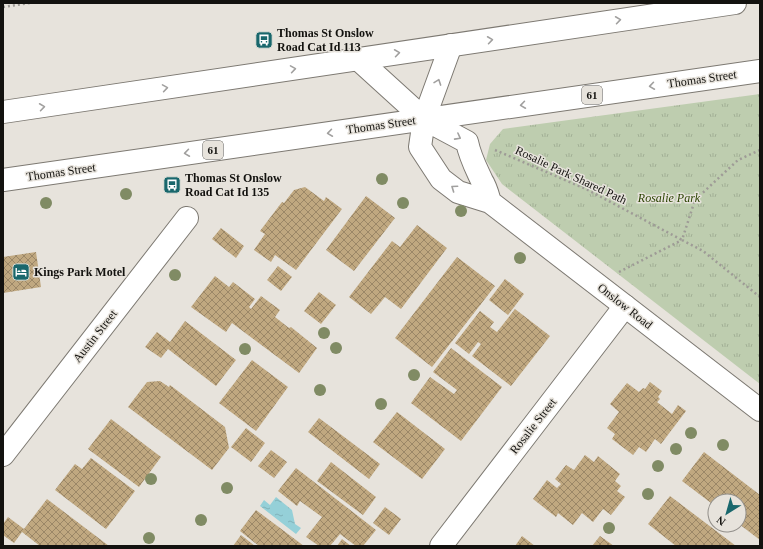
<svg xmlns="http://www.w3.org/2000/svg" width="763" height="549" font-family="'Times New Roman',serif">
<style>
.park{fill:url(#park-tufts)}
.water{fill:url(#water-ripples)}
.building{fill:url(#building-cross-hatch)}
.lines{fill:none;stroke-linecap:round;stroke-linejoin:round}
.minor-casing{stroke:#7d7972;stroke-width:24}
.tertiary-casing{stroke:#7d7972;stroke-width:24}
.primary-casing{stroke:#7d7972;stroke-width:24}
.path{stroke:#9e9b96;stroke-width:2.5;stroke-dasharray:2 3;stroke-linecap:butt}
.minor{stroke:#fff;stroke-width:22}
.tertiary{stroke:#fff;stroke-width:22}
.primary{stroke:#fff;stroke-width:22}
.tree{fill:#808b64}
.oneway{stroke:#a1a09f}
.labels{text-anchor:middle;dominant-baseline:central;stroke-width:3;stroke-linejoin:round;paint-order:stroke}
.shield{fill:#e7e3dc;stroke:#53514c;stroke-width:1}
.shield-label{font-size:11px;font-weight:bold;fill:#13120f}
.poi-label{font-size:12px;font-weight:bold;fill:#13120f;stroke:#e7e3dc;text-anchor:start}
.street-label{font-size:12px;fill:#13120f;stroke:#e7e3dc}
.park-label{font-size:12px;font-style:italic;fill:#2b4302;stroke:#e7e3dc}
</style>
<defs>
<pattern id="park-tufts" width="24" height="20" patternUnits="userSpaceOnUse"><rect width="24" height="20" fill="#becdaf"/><path d="M3 7l-1-3M5 7V3M7 7l1-3M15 17l-1-3M17 17v-4M19 17l1-3" fill="none" stroke="#a2af95"/></pattern>
<pattern id="water-ripples" width="26" height="14" patternUnits="userSpaceOnUse"><rect width="26" height="14" fill="#95d0d8"/><path d="M2 4q2-2 4 0t4 0M15 11q2-2 4 0t4 0" fill="none" stroke="#80b2b8"/></pattern>
<pattern id="building-cross-hatch" width="8" height="8" patternUnits="userSpaceOnUse"><rect width="8" height="8" fill="#c0a880"/><path d="M0 0l8 8M0 8l8-8" fill="none" stroke="#9b8767"/></pattern>
</defs>
<rect width="100%" height="100%" fill="#e7e3dc"/>
<!-- park -->
<path class="park" d="M760 94V384L502 184 486 160 490 144 503 129Z"/>
<!-- water -->
<path class="water" d="M276 497 292 510 295 524 301 528 296 534 260 506 264 500 270 505Z"/>
<!-- building -->
<path class="building" d="M305 187 324 201 326 197 342 209 296 270 275 255 271 262 254 250 265 234 260 231 282 202 284 203 294 190Z
M366 196 395 218 354 271 326 250Z
M417 225 447 248 401 309 385 297 371 314 349 297 392 241 400 247Z
M221 228 244 246 236 258 212 239Z
M36 252 41 287 3 293V257Z
M457 257 495 286 432 367 395 338Z
M278 266 292 277 281 291 267 280Z
M215 276 229 287 233 282 255 299 249 307 251 309 261 296 280 310 275 317 289 328 291 327 317 348 299 373 232 323 226 332 191 307Z
M505 279 524 294 508 315 489 300Z
M319 292 336 305 321 324 304 311Z
M515 309 550 336 511 386 472 356 481 344 478 342 469 354 455 343 480 311 494 322 490 327 497 332Z
M185 321 236 360 216 386 168 349 161 358 145 347 157 332 170 342Z
M451 348 502 387 461 441 411 403 430 377 454 394 457 390 433 372Z
M252 360 288 387 256 431 219 403Z
M160 381 169 387 170 385 225 427 229 448 212 470 128 407 147 382Z
M650 382 662 391 658 397 660 399 657 402 672 414 678 405 686 411 661 444 655 439 646 452 639 447 633 455 612 439 615 434 607 428 619 412 610 404 627 383 639 392 643 388 645 389Z
M397 412 445 449 422 479 373 442Z
M319 418 380 464 369 479 308 432Z
M111 419 161 457 139 487 88 449Z
M246 428 265 443 251 462 231 447Z
M271 450 287 462 274 478 258 466Z
M704 452 760 495V540L739 524V501H715V506L682 481Z
M585 455 594 462 598 456 620 474 615 481 621 486 617 491 625 497 611 515 603 509 593 522 582 513 573 525 558 513 556 517 533 499 547 480 557 488 561 484 555 479 566 465 574 470Z
M91 458 135 491 106 529 55 490 75 464 82 469Z
M331 462 376 497 363 515 317 481Z
M296 468 376 530 363 546H356L340 534 330 546H319L306 537 322 517 300 501 297 506 278 491Z
M670 496 736 546H676L648 524Z
M47 499 109 546H40L22 532 14 543 3 535V524L8 517 24 529Z
M385 507 401 519 389 535 373 523Z
M256 510 304 546H259L240 531Z
M241 535 255 546H233Z
M522 536 535 546H515Z
M600 536 614 546H592Z
M342 539 351 546H337Z"/>
<g class="lines">
<defs>
<path id="minor" d="M3 455 187 218
M441 546 625 306"/>
<path id="tertiary" d="M451 45 424 119 420 147 441 179 458 192 490 202 760 410
M358 59 424 119 467 142C470 157 476 168 482 181 486 187 488 195 490 202"/>
<path id="primary" d="M3 112 735 3
M3 180 760 71"/>
</defs>
<!-- minor casing -->
<use href="#minor" class="minor-casing"/>
<!-- tertiary casing -->
<use href="#tertiary" class="tertiary-casing"/>
<!-- primary casing -->
<use href="#primary" class="primary-casing"/>
<!-- path -->
<path class="path" d="M3 7 30 3
M495 150 586 189 682 240
M760 150 738 160 695 200 682 240 703 251 760 297
M619 272 682 240"/>
<!-- minor -->
<use href="#minor" class="minor"/>
<!-- tertiary -->
<use href="#tertiary" class="tertiary"/>
<!-- primary -->
<use href="#primary" class="primary"/>
</g>
<!-- trees -->
<g class="tree">
<circle cx="382" cy="179" r="6"/>
<circle cx="126" cy="194" r="6"/>
<circle cx="46" cy="203" r="6"/>
<circle cx="403" cy="203" r="6"/>
<circle cx="461" cy="211" r="6"/>
<circle cx="520" cy="258" r="6"/>
<circle cx="175" cy="275" r="6"/>
<circle cx="324" cy="333" r="6"/>
<circle cx="336" cy="348" r="6"/>
<circle cx="245" cy="349" r="6"/>
<circle cx="414" cy="375" r="6"/>
<circle cx="320" cy="390" r="6"/>
<circle cx="381" cy="404" r="6"/>
<circle cx="691" cy="433" r="6"/>
<circle cx="723" cy="445" r="6"/>
<circle cx="676" cy="449" r="6"/>
<circle cx="658" cy="466" r="6"/>
<circle cx="151" cy="479" r="6"/>
<circle cx="227" cy="488" r="6"/>
<circle cx="648" cy="494" r="6"/>
<circle cx="201" cy="520" r="6"/>
<circle cx="609" cy="528" r="6"/>
<circle cx="149" cy="538" r="6"/>
</g>
<!-- one-way arrows -->
<defs><path id="oneway-chevron" d="M-2-3.5L2.5 0L-2 3.5" fill="none" stroke-width="1.6" stroke-linecap="round" stroke-linejoin="round"/></defs>
<g class="oneway">
<use href="#oneway-chevron" transform="translate(618 20) rotate(-8)"/>
<use href="#oneway-chevron" transform="translate(490 40) rotate(-8)"/>
<use href="#oneway-chevron" transform="translate(397 53) rotate(-8)"/>
<use href="#oneway-chevron" transform="translate(293 69) rotate(-9)"/>
<use href="#oneway-chevron" transform="translate(438 82) rotate(-70)"/>
<use href="#oneway-chevron" transform="translate(652 86) rotate(172)"/>
<use href="#oneway-chevron" transform="translate(165 88) rotate(-9)"/>
<use href="#oneway-chevron" transform="translate(523 105) rotate(172)"/>
<use href="#oneway-chevron" transform="translate(42 107) rotate(-8)"/>
<use href="#oneway-chevron" transform="translate(330 133) rotate(172)"/>
<use href="#oneway-chevron" transform="translate(458 137) rotate(28)"/>
<use href="#oneway-chevron" transform="translate(187 153) rotate(172)"/>
<use href="#oneway-chevron" transform="translate(454 188) rotate(-145)"/>
</g>
<!-- icons -->
<defs>
<symbol id="bus-square" viewBox="-11 -11 22 22"><rect x="-9" y="-9" width="18" height="18" rx="4" fill="#19676c" stroke="#e7e3dc"/><path d="M-5-6H5V4H4V6H2V4H-2V6H-4V4H-5ZM-3.5-4V0h7V-4ZM-3.5 1.2v1.5H-2V1.2ZM2 1.2v1.5H3.5V1.2Z" fill="#fff"/></symbol>
<symbol id="hotel-square" viewBox="-11 -11 22 22"><rect x="-9" y="-9" width="18" height="18" rx="4" fill="#19676c" stroke="#e7e3dc"/><path d="M-6-4.5h1.5V1H6V5H4.5V3h-9V5H-6ZM-4 0a1.8 1.8 0 1 1 3.6 0ZM.5 0V-2.5h3Q6-2.5 6 0Z" fill="#fff"/></symbol>
</defs>
<g fill-rule="evenodd">
<use href="#bus-square" x="254" y="30" width="20" height="20"/>
<use href="#bus-square" x="162" y="175" width="20" height="20"/>
<use href="#hotel-square" x="11" y="262" width="20" height="20"/>
</g>
<g class="labels">
<!-- shield labels -->
<g class="shield">
<rect x="582" y="86" width="20" height="18" rx="3"/>
<rect x="203" y="141" width="20" height="18" rx="3"/>
</g>
<g class="shield-label">
<text x="592" y="95">61</text>
<text x="213" y="150">61</text>
</g>
<!-- poi labels -->
<g class="poi-label">
<text x="277" y="33">Thomas St Onslow<tspan x="277" dy="14">Road Cat Id 113</tspan></text>
<text x="185" y="178">Thomas St Onslow<tspan x="185" dy="14">Road Cat Id 135</tspan></text>
<text x="34" y="272">Kings Park Motel</text>
</g>
<!-- street labels -->
<g class="street-label">
<text transform="translate(702 79) rotate(-8)">Thomas Street</text>
<text transform="translate(381 125) rotate(-8)">Thomas Street</text>
<text transform="translate(61 172) rotate(-8)">Thomas Street</text>
<text transform="translate(571 175) rotate(25)">Rosalie Park Shared Path</text>
<text transform="translate(625 306) rotate(38)">Onslow Road</text>
<text transform="translate(95 336) rotate(-52)">Austin Street</text>
<text transform="translate(533 426) rotate(-52)">Rosalie Street</text>
</g>
<!-- park labels -->
<g class="park-label">
<text x="669" y="198">Rosalie Park</text>
</g>
</g>
<!-- border -->
<rect width="763" height="549" fill="none" stroke="#13120f" stroke-width="8"/>
<!-- north arrow -->
<g transform="translate(727 513) rotate(217)"><circle r="19" fill="#e7e3dc" stroke="#928f8a"/>
<path d="M0-3L7 15L0 10L-7 15Z" fill="#19676c"/>
<text y="-6" font-size="11" font-weight="bold" text-anchor="middle" fill="#13120f">N</text>
</g>
</svg>
